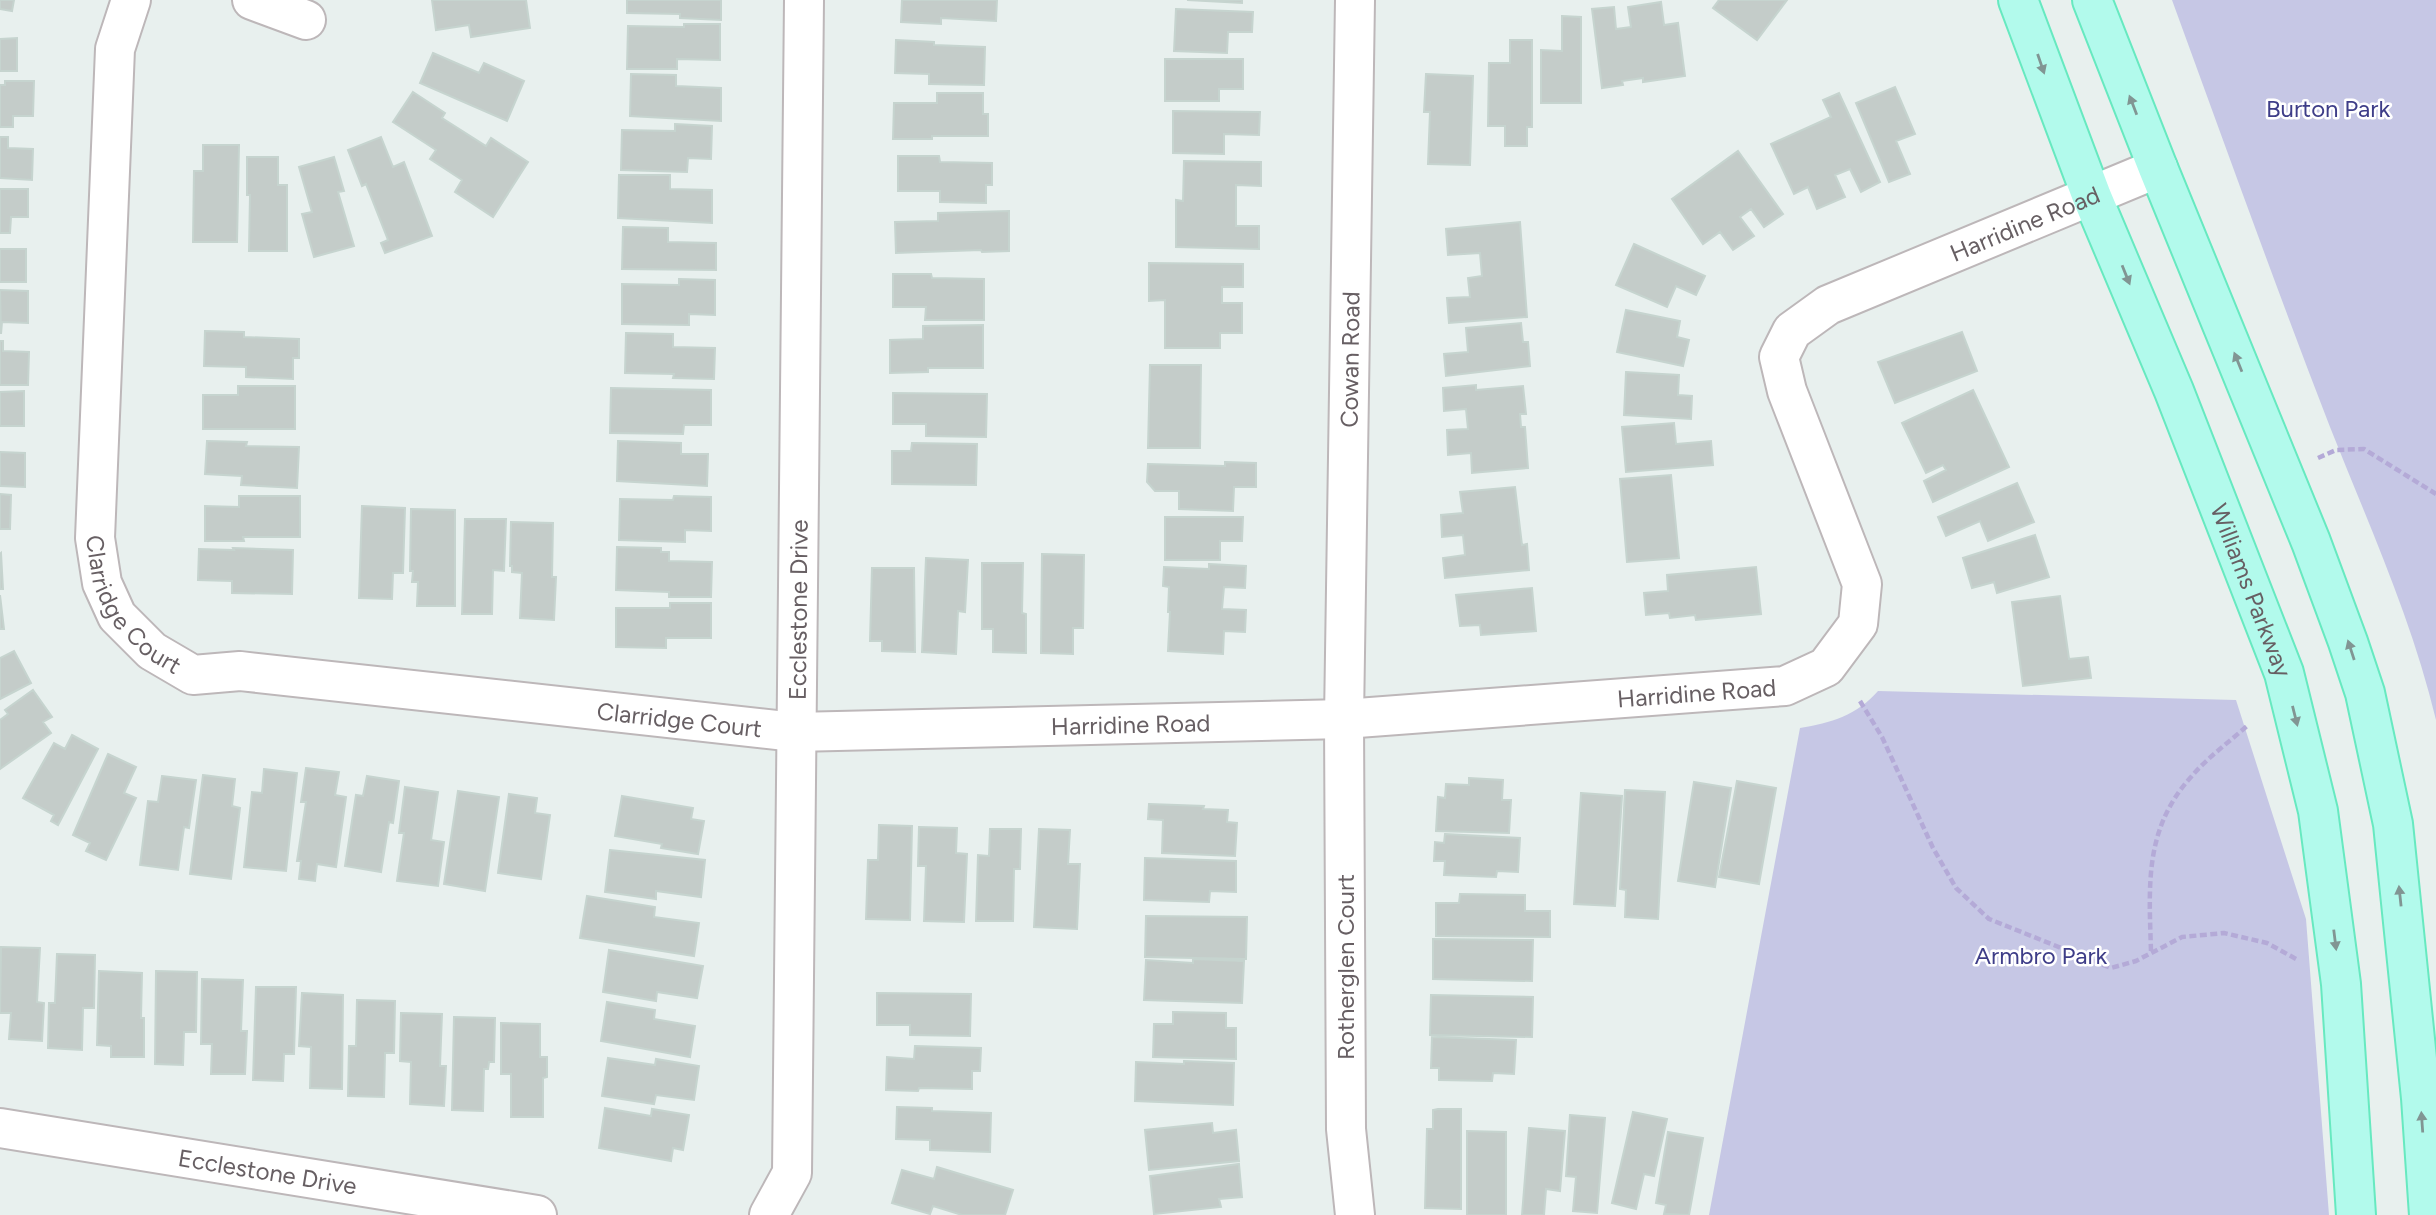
<svg xmlns="http://www.w3.org/2000/svg" width="2436" height="1215" font-family="Figtree,sans-serif">
<style>
.green{fill:#c6c7e5}
.building{fill:#c4ccc9;stroke:#c6d4cf;stroke-width:2}
.lines{fill:none;stroke-linecap:round;stroke-linejoin:round}
.minor-casing{stroke:#bdb7b9;stroke-width:42}
.major-casing{stroke:#67e9c0;stroke-width:42}
.path{stroke:#b4aad7;stroke-width:4.5;stroke-dasharray:7 3.5;stroke-linecap:butt}
.minor{stroke:#fff;stroke-width:38}
.major{stroke:#b2faec;stroke-width:38}
.oneway{fill:#819593}
.labels{text-anchor:middle;dominant-baseline:central;stroke-width:5;stroke-linejoin:round;paint-order:stroke}
.park-label{font-size:24px;fill:#3e3d88;stroke:#fff}
.street-label{font-size:24px;fill:#675f63;stroke:#fff}
</style>
<rect width="100%" height="100%" fill="#e8f0ee"/>
<!-- green -->
<path class="green" d="M2172 0H2436V720C2412 619 2368 523 2330 427 2275 285 2224 142 2172 0Z
M1878 691 2236 700 2306 919 2329 1215H1709L1800 728C1831 723 1857 715 1878 691Z"/>
<!-- building -->
<path class="building" d="M0 0H14L12 11 0 9Z
M432 0H526L530 28 471 37 469 25 436 30Z
M627 0H721V20L680 18V14L627 13Z
M902 0H997L996 21 941 18V24L901 22Z
M1187 0H1242V3Z
M1719 0H1787L1757 40 1713 8Z
M1661 2 1664 25 1678 23 1685 76 1643 82V78L1622 81 1623 85 1602 88 1592 9 1614 7 1616 29 1631 27 1628 7Z
M1176 9 1253 12 1252 32H1228L1227 53 1174 51Z
M1562 16 1581 17V103H1541V50L1562 51Z
M684 24H720V60L677 59V69H627L628 26 684 27Z
M17 38V71H0V39Z
M896 40 934 42V45L985 47 984 85 929 84V74L895 73Z
M1510 40H1532V127H1527V146H1505V126H1488L1489 63H1510Z
M433 53 479 73 484 63 524 81 507 121 420 83Z
M1165 59H1243V89H1219V101H1165Z
M631 74 676 75V86L721 88V121L630 116Z
M1426 74 1473 76 1470 165 1428 164 1430 112H1424Z
M5 81H34L33 116H13V127H0V85H5Z
M1895 87 1915 134 1896 141 1910 174 1889 182 1856 103Z
M413 92 445 113 442 118 486 146 491 138 528 162 493 217 455 192 462 180 430 159 436 150 393 122Z
M937 93H983V114H988V136H932V139H893L894 103H937Z
M1839 93 1880 182 1861 192 1850 169 1835 175 1845 197 1817 209 1808 187 1794 194 1771 144 1831 117 1823 100Z
M1173 111 1260 112 1259 135 1224 134V154L1173 153Z
M675 124 712 126 711 159 688 158 687 172 621 170 622 130 675 131Z
M0 137H8V148L33 149 32 180 0 178Z
M381 137 393 167 404 162 432 236 385 253 381 243 388 240 366 184 362 186 348 150Z
M203 145H239L237 242H193L194 171H203Z
M1738 151 1783 214 1764 227 1751 209 1740 217 1754 236 1733 250 1720 232 1703 244 1672 199Z
M898 156H939L940 162 992 163V185H986V203L940 202V191H898Z
M247 157H278V185H287V251H249L250 195H247Z
M334 157 344 191 338 192 354 246 314 257 302 214 312 212 299 167Z
M1184 161 1261 162V186L1236 185V226H1259V249L1176 247V200L1183 201Z
M619 175H670V189L712 190V223L618 218Z
M0 189H28V217H11L10 233H0Z
M1009 211V251L982 252 981 250 896 253 895 222 938 221V213Z
M1520 222 1527 317 1449 323 1447 298 1470 297 1468 278 1482 276 1480 253 1448 255 1446 229Z
M623 227 668 228V242L716 243V270L622 269Z
M1634 244 1705 276 1696 295 1676 286 1667 307 1616 285Z
M0 249H26V282H0Z
M1149 263 1243 264V287H1222V303H1242V333H1220V348H1165V300L1149 301Z
M893 274H931L932 278 984 279V320H925L926 307H893Z
M679 279 715 280V315L689 314V325L622 324V284L679 285Z
M0 290 28 291V323L2 322 1 334Z
M1626 310 1680 321 1677 337 1689 340 1683 366 1617 352Z
M1521 323 1523 342H1528L1530 366 1446 376 1444 354 1468 352 1466 328Z
M983 325V368H928V372L890 373V340L923 339V326Z
M205 331 244 332V337L299 339V358H293V379L246 377V367L204 366Z
M1962 332 1977 371 1895 403 1878 362Z
M626 333 673 334V347L715 348 714 379 673 378 674 374 625 373Z
M0 341H3V351L29 352 28 385H0Z
M1150 365H1201L1200 448H1148Z
M1626 372 1679 375 1678 395 1692 396 1691 419 1624 415Z
M1476 385V390L1523 386 1526 414H1520L1521 427H1525L1528 468 1472 473 1471 453 1448 455 1447 430 1468 429 1466 409 1444 411 1443 388Z
M238 386H295V429H203V395H238Z
M611 388 711 390V425H684L683 434 610 433Z
M1973 390 2009 467 1933 502 1924 481 1946 470 1943 465 1926 473 1902 423Z
M24 391V426H0V392Z
M893 393 987 394 986 437 926 436V424H893Z
M1674 423 1676 444 1711 441 1713 465 1626 472 1622 427Z
M207 441 247 442 246 446 299 447 297 488 241 485 242 476 205 474Z
M618 441 681 443V454H708L707 486 617 481Z
M912 443 977 444 976 485 892 484V451H911Z
M0 452 25 453V487L0 486Z
M1225 462 1256 463V487H1234L1233 511 1179 509V491H1155L1147 482 1148 464 1225 466Z
M1671 475 1679 558 1627 562 1620 479Z
M2017 483 2034 522 1988 541 1980 521 1946 536 1938 517Z
M1515 487 1522 545 1527 544 1529 570 1445 578 1443 558 1465 555 1463 535 1442 537 1441 515 1463 513 1460 492Z
M0 494 11 495 10 529H0Z
M239 496H300V537H243L244 541H205V506L239 507Z
M674 496 711 497V531L685 530V542L619 540 620 499 673 500Z
M362 506 405 508 403 573H393L392 599 359 598Z
M411 509 455 510V606H417L418 582H412L413 571H410Z
M1165 517H1243L1242 541H1220V560H1165Z
M465 519H506L504 571 493 570 492 614H462Z
M511 522 553 523 552 577H556L554 620 520 618 522 573 512 572V566H510Z
M2035 535 2049 577 1997 593 1994 582 1972 588 1963 558Z
M617 547 661 548V552H669V561L712 562 711 597H669V592L616 590Z
M233 548 293 550 292 594 232 593V581L198 580 199 549 234 550Z
M1 553 3 589H0V554Z
M1042 554 1084 555 1083 628H1073V654L1041 653Z
M926 558 968 560 965 612 958 611 956 654 922 652Z
M982 563H1023L1022 613 1026 614V653L993 652V629H982Z
M1209 564 1246 566 1245 588 1224 587 1222 609 1246 610 1245 632 1224 631 1223 654 1168 651 1170 612H1168L1169 587 1163 586 1164 567 1209 569Z
M1756 567 1761 614 1696 620 1695 615 1670 618 1669 613 1646 615 1644 593 1668 591 1667 575Z
M872 568H914L915 652 882 651V641H870Z
M1532 588 1536 631 1481 635 1480 625 1460 626 1456 595Z
M0 595 4 629H0Z
M2060 596 2069 659 2088 657 2091 678 2023 686 2012 602Z
M670 603H711V638H666V648L616 647V608H670Z
M14 651 31 683 0 699V658Z
M33 690 52 717 43 722 51 733 0 769V720L8 714 5 710Z
M72 735 98 749 58 825 51 821 54 815 23 798 54 743 65 749Z
M108 754 136 767 124 793 136 798 106 860 86 851 90 843 73 835Z
M306 768 339 772 335 795 346 797 336 867 317 864 315 881 299 879 301 861H297L306 802H301Z
M264 769 297 773 286 871 244 867 252 792 262 793Z
M203 775 235 779 232 806 240 808 231 879 190 874Z
M162 776 196 780 189 828 184 827 178 870 140 865 148 801 158 802Z
M367 776 399 781 393 823 389 822 381 872 345 866 356 795 363 796Z
M1469 778 1503 780 1502 800H1511L1509 833 1436 831 1438 797 1445 798 1446 784 1469 785Z
M1737 781 1776 788 1759 884 1719 877Z
M1694 782 1731 788 1715 887 1678 881Z
M405 787 438 792 431 840 444 842 438 886 397 881 404 833H399Z
M1625 790 1665 792 1658 919 1625 917 1626 890 1620 889Z
M458 791 499 797 485 891 444 884Z
M1581 793 1622 796 1615 906 1574 904Z
M509 794 537 798 535 813 550 815 541 879 498 873Z
M622 796 693 808 691 819 704 821 698 854 661 848 662 844 615 836Z
M1149 804 1204 806 1203 809 1228 810 1227 822 1237 823 1235 856 1162 853 1163 820 1148 819Z
M879 825 912 826 910 920 866 919 868 860H878Z
M919 827 957 828 956 853 967 854 964 922 924 921 926 866H918Z
M990 829H1021L1020 869H1014L1013 921H976L978 855 989 856Z
M1039 829 1070 830 1068 864H1080L1077 929 1034 927Z
M1445 834 1520 838 1518 872 1497 871 1496 877 1444 875 1445 861H1434L1435 842 1444 843Z
M610 850 705 860 701 897 656 891V899L605 892Z
M1145 858 1236 861V892L1210 891 1209 902 1144 900Z
M1460 894 1525 895V911H1550V937L1436 936V903H1459Z
M587 896 655 907 654 917 699 923 694 956 580 938Z
M1146 916 1247 917 1246 959 1145 957Z
M1433 939 1533 940 1532 981 1433 979Z
M1 947 40 948 37 1002 44 1003 42 1041 9 1039 11 1013H0Z
M609 950 703 966 697 998 657 992 656 1001 603 992Z
M57 954 95 955 94 1008H83L82 1050 48 1048 49 1003H55Z
M1193 959 1244 961 1242 1003 1144 1000 1146 960 1193 963Z
M99 971 142 973 141 1018H144V1057H111V1046L97 1045Z
M156 971 197 972 196 1032H184L183 1065 155 1064Z
M202 979 243 980 241 1031H247L245 1074H211L212 1044H201Z
M256 987H296L294 1054H284L283 1081 253 1080Z
M302 993 343 995 342 1089 310 1088 311 1047 299 1046Z
M877 993 971 994 970 1036 910 1035V1025H877Z
M1431 995 1533 997 1532 1037 1430 1035Z
M357 1000 395 1001 394 1053H385L384 1097 348 1096 349 1046H356Z
M607 1002 655 1010 654 1019 695 1026 690 1057 601 1041Z
M1173 1012 1226 1013V1028H1236V1059L1153 1057 1154 1024H1173Z
M401 1013 442 1014 440 1066H446L444 1106 410 1104 411 1062 400 1061Z
M454 1017 495 1018 494 1062H489L488 1069H484L483 1111 452 1110Z
M501 1023 540 1024V1057H547V1077L543 1078V1117H511V1074H501Z
M1432 1037 1516 1040 1514 1074 1493 1073 1492 1081 1439 1080V1068H1431Z
M915 1046 981 1048 980 1071H972V1089L919 1088 918 1091 886 1090 887 1057 914 1059Z
M608 1058 655 1065 656 1059 699 1066 694 1100 656 1095 654 1104 602 1096Z
M1184 1061 1234 1063 1233 1105 1135 1101 1136 1062 1184 1064Z
M897 1107 932 1108V1111L991 1113 990 1152 930 1150V1140L896 1139Z
M605 1108 651 1116 652 1109 689 1115 683 1150 673 1148 671 1161 599 1148Z
M1438 1109H1461V1209L1425 1208 1427 1129H1433V1110Z
M1633 1112 1667 1119 1654 1176 1644 1174 1636 1209 1612 1203Z
M1570 1115 1605 1118 1597 1213 1573 1211 1576 1177 1566 1176Z
M1212 1123 1213 1133 1236 1130 1239 1161 1149 1170 1145 1130Z
M1529 1128 1565 1131 1560 1191 1546 1189 1544 1215H1522Z
M1467 1131 1506 1132V1215H1467Z
M1668 1132 1703 1138 1689 1215 1664 1214 1666 1205 1656 1203Z
M1239 1164 1242 1197 1219 1199 1221 1207 1154 1214 1150 1176Z
M937 1167 1013 1190 1005 1215H962L933 1206 930 1214 892 1203 902 1170 934 1179Z"/>
<g class="lines">
<defs>
<g id="minor">
<path id="s1" d="M131 0 115 49 95 538 102 583 117 616 152 651 193 675 240 671 795 732 1344 719 1785 686 1826 667 1858 624 1862 584 1787 391 1779 357 1792 331 1828 305 2158 168"/>
<path d="M252 0 306 20"/>
<path id="s2" d="M0 1128 537 1215"/>
<path id="s3" d="M769 1215 792 1173 804 0"/>
<path id="s4" d="M1355 1215 1346 1129 1344 719 1355 0"/>
</g>
<g id="major">
<path id="s5" d="M2018 0 2092 197 2174 391 2284 673 2318 811 2341 984 2356 1215"/>
<path d="M2092 0 2158 168 2311 542 2348 642 2365 693 2393 824 2421 1098 2429 1215"/>
</g>
</defs>
<!-- minor casing -->
<use href="#minor" class="minor-casing"/>
<!-- major casing -->
<use href="#major" class="major-casing"/>
<!-- path -->
<path class="path" d="M2318 458 2336 450 2364 449 2436 494
M1860 701 1882 737 1933 848 1956 888 1989 919 2111 968 2136 961 2182 937 2224 933 2267 943 2298 960
M2151 951C2149 886 2144 829 2191 777 2207 758 2229 742 2247 726"/>
<!-- minor -->
<use href="#minor" class="minor"/>
<!-- major -->
<use href="#major" class="major"/>
</g>
<!-- one-way arrows -->
<defs><path id="oneway-solid" d="M-6-.8H1V-3.2L6.5 0L1 3.2V.8H-6Z" transform="scale(1.75)"/></defs>
<g class="oneway">
<use href="#oneway-solid" transform="translate(2041 64) rotate(71)"/>
<use href="#oneway-solid" transform="translate(2133 105) rotate(-111)"/>
<use href="#oneway-solid" transform="translate(2126 275) rotate(68)"/>
<use href="#oneway-solid" transform="translate(2238 362) rotate(-112)"/>
<use href="#oneway-solid" transform="translate(2351 650) rotate(-108)"/>
<use href="#oneway-solid" transform="translate(2295 716) rotate(76)"/>
<use href="#oneway-solid" transform="translate(2400 896) rotate(-96)"/>
<use href="#oneway-solid" transform="translate(2335 940) rotate(83)"/>
<use href="#oneway-solid" transform="translate(2422 1122) rotate(-94)"/>
</g>
<g class="labels">
<!-- park labels -->
<g class="park-label">
<text x="2328" y="108">Burton Park</text>
<text x="2041" y="955">Armbro Park</text>
</g>
<!-- street labels -->
<g class="street-label">
<text stroke="none"><textPath href="#s1" startOffset="2984">Harridine Road</textPath></text>
<text stroke="none"><textPath href="#s4" startOffset="856">Cowan Road</textPath></text>
<text stroke="none"><textPath href="#s5" startOffset="635">Williams Parkway</textPath></text>
<text stroke="none"><textPath href="#s1" startOffset="621">Clarridge Court</textPath></text>
<text stroke="none"><textPath href="#s3" startOffset="611">Ecclestone Drive</textPath></text>
<text stroke="none"><textPath href="#s1" startOffset="2228">Harridine Road</textPath></text>
<text stroke="none"><textPath href="#s1" startOffset="1209">Clarridge Court</textPath></text>
<text stroke="none"><textPath href="#s1" startOffset="1661">Harridine Road</textPath></text>
<text transform="translate(1345 967) rotate(-90)">Rotherglen Court</text>
<text stroke="none"><textPath href="#s2" startOffset="271">Ecclestone Drive</textPath></text>
</g>
</g>
</svg>
